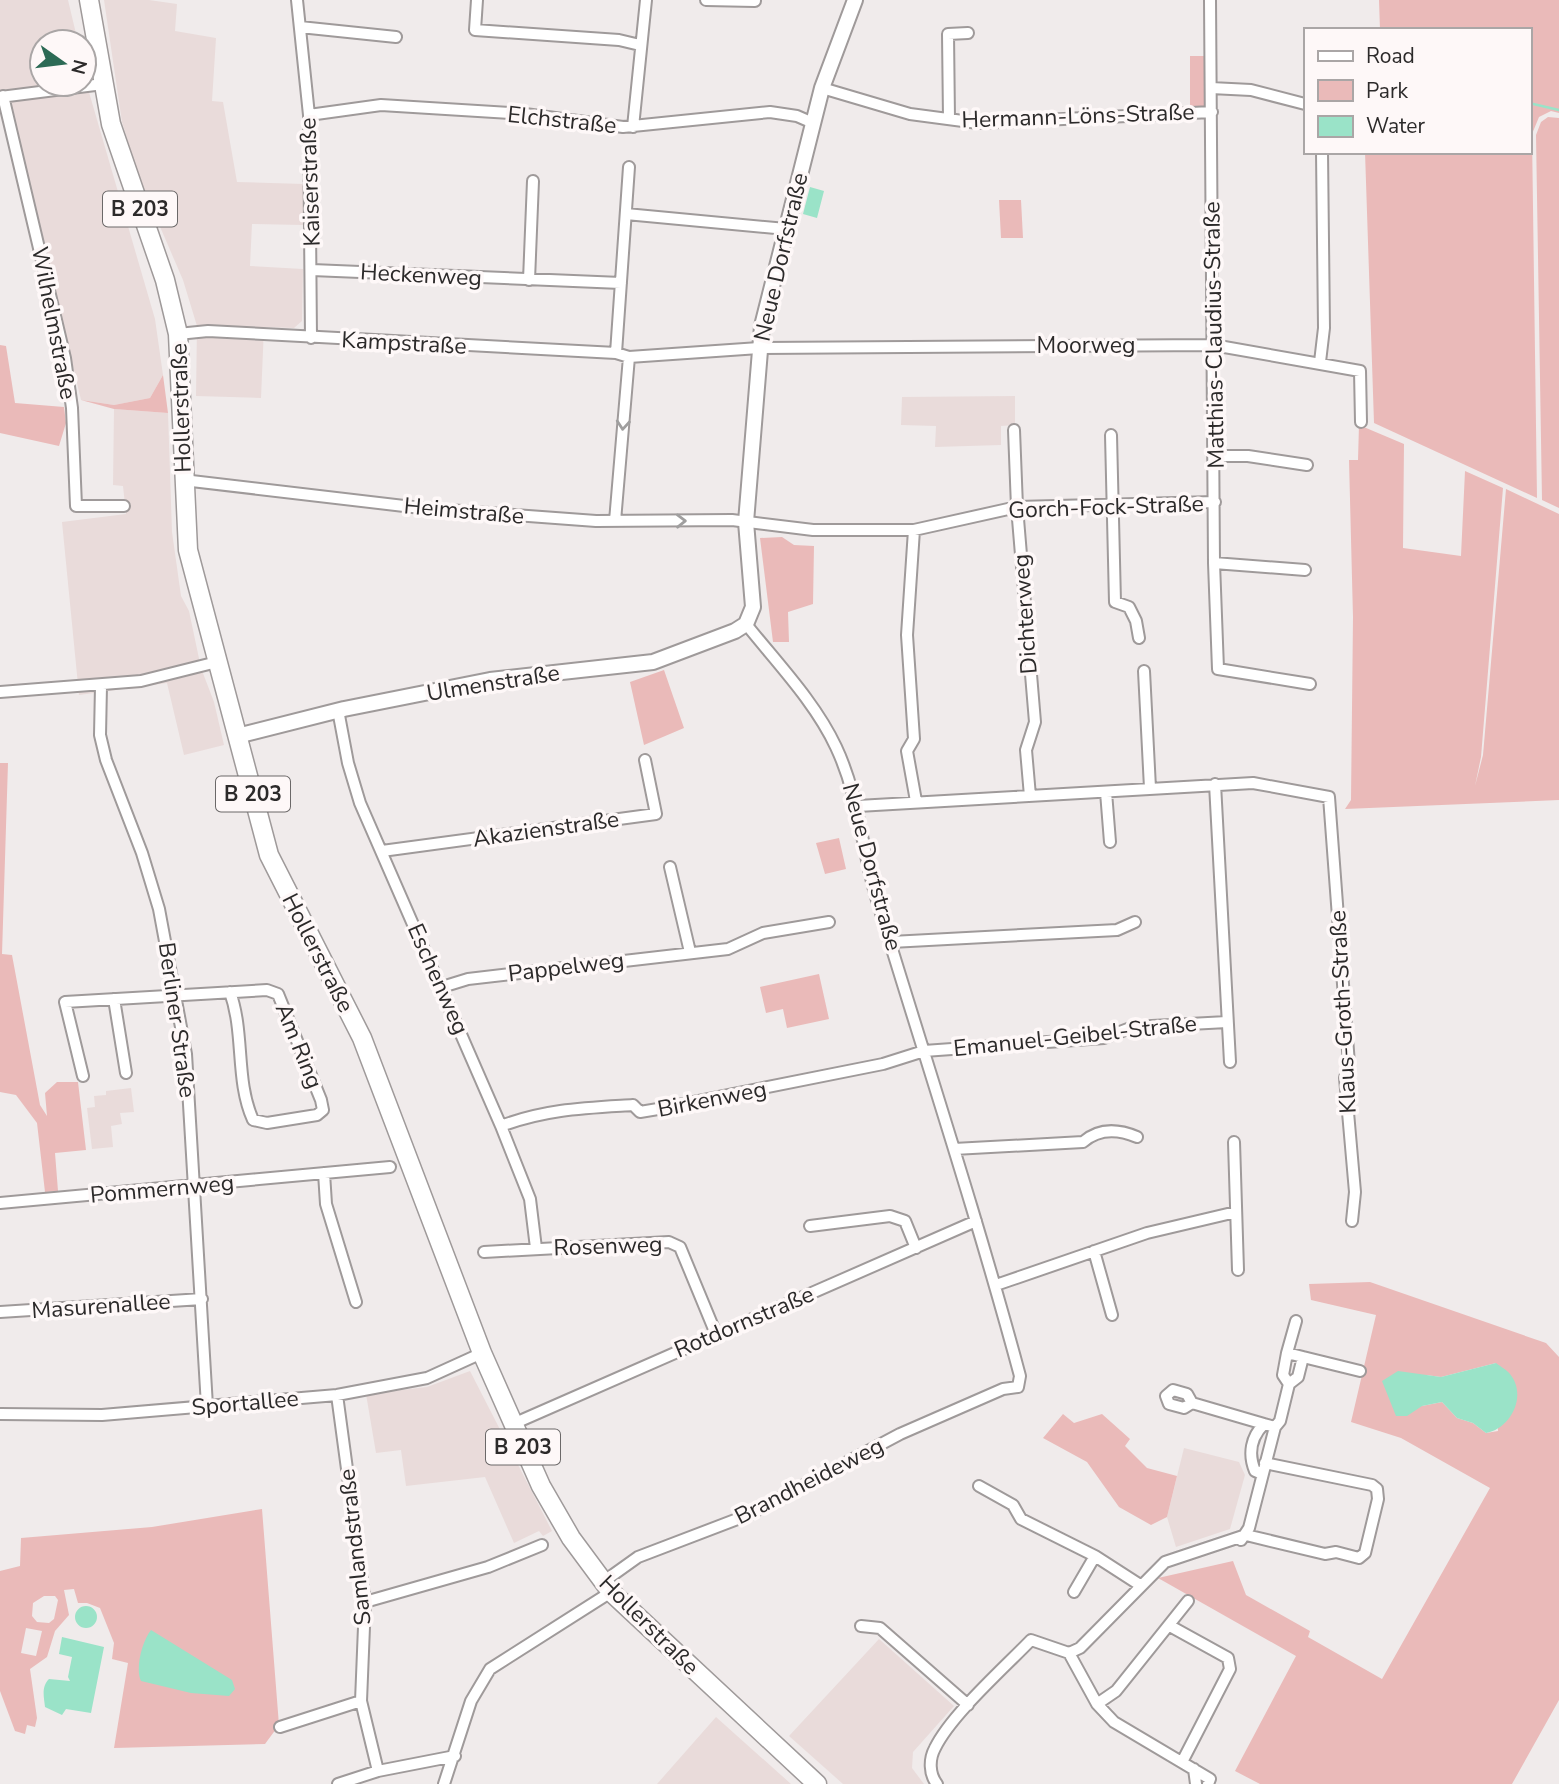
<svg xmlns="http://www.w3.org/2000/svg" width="1559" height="1784" font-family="'Nunito Sans',sans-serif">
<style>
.built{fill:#e9dbda}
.green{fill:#eabab9;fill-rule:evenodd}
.water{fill:#9ae3c8}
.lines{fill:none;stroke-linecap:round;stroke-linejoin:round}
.stream{stroke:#9ae3c8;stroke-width:2.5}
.minor-casing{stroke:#9f9a9a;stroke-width:14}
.tertiary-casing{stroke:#9f9a9a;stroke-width:18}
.primary-casing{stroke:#9f9a9a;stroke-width:21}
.minor{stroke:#fff;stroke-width:10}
.tertiary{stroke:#fff;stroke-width:14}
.primary{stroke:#fff;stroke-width:18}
.oneway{stroke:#a09f9f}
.labels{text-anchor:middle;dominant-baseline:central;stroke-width:7;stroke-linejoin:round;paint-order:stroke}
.shield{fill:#fef8f8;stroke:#6b6868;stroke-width:2}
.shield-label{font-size:21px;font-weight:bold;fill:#2c2a2a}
.street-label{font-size:23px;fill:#2c2a2a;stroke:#fef8f8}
</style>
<rect width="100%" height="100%" fill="#f0ebeb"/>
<!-- built -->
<path class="built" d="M0 0H68L78 42H42V84H84V75L155 319 163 375 150 398 114 405 81 400 11 102 0 104Z
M104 0H149L177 4 175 31 216 38 212 101 223 102 237 182 304 184 303 225 252 224 250 266 303 269 302 321 294 328 264 327 261 398 196 396 197 326 183 280 139 178 122 122Z
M1015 396V425L1001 426V445L935 447 936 426 901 425 902 397Z
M114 409 168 413 172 532 181 596 189 611 201 668 214 702 224 745 184 755 167 683 79 695 62 522 126 514 123 486 113 485Z
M131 1088 134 1112 120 1113 122 1124 111 1126 113 1147 92 1149 87 1108 95 1107 94 1096 106 1095V1091Z
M470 1371 552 1531 543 1536 539 1531 514 1543 485 1477 406 1486 401 1450 376 1453 366 1394 427 1387Z
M1184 1448 1239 1462 1245 1475 1230 1529 1176 1547 1167 1517Z
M879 1639 954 1706 913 1752 912 1768 924 1784H843L789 1736Z
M716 1717 791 1784H657Z"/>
<!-- green -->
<path class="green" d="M1379 0H1559V113L1551 111 1539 117 1532 134 1537 498 1374 423 1365 152H1529V30H1380Z
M1190 56H1206L1207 109 1190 110Z
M1548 117 1559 118V508L1542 500 1536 135 1541 122Z
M999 200H1021L1023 238H1001Z
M0 345 6 346 15 403 64 407 66 423 59 446 0 433Z
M163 375 168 413 114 409 81 400 114 405 150 398Z
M1359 425 1404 444 1403 548 1461 556 1465 471 1503 488 1481 757 1475 786 1483 755 1506 489 1559 514V800L1345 809 1351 800 1353 617 1349 460H1358Z
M782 537 794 545 814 546 813 604 788 612 789 642H773L760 538Z
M664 670 684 728 644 745 630 682Z
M0 763H8L2 954 12 955 40 1105 47 1116 45 1093 57 1082H78L86 1150 55 1153 58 1191 45 1192 37 1123 16 1095 0 1092Z
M839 838 846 869 825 874 816 843Z
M819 974 829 1019 787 1028 783 1009 766 1013 760 987Z
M1370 1282 1546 1343 1559 1357V1700L1512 1784H1260L1235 1771 1296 1656 1158 1578 1233 1561 1246 1595 1310 1631 1308 1637 1382 1679 1490 1488 1401 1438 1351 1422 1376 1315 1311 1300 1309 1284ZM1496 1363 1498 1431 1486 1433 1473 1423 1457 1418 1442 1402 1422 1406 1426 1375 1441 1377Z
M1063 1414 1074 1423 1102 1414 1130 1439 1125 1446 1147 1468 1177 1476 1167 1517 1151 1525 1119 1507 1087 1462 1043 1438Z
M262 1509 279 1725 265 1744 114 1748 128 1663 112 1659 114 1643 100 1608 87 1603H78L74 1589 64 1590 69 1615 55 1631 47 1657 30 1669 37 1718 35 1727 27 1725 25 1734 15 1731 0 1691V1571L20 1566 21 1538 152 1527ZM44 1596H55L58 1600 54 1619 49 1623 37 1622 32 1616 33 1603ZM26 1628 42 1631 36 1656 21 1653Z"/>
<!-- water -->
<path class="water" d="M810 187 824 191 817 218 803 214Z
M1496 1363C1501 1367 1507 1370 1510 1374 1528 1396 1510 1429 1486 1433L1473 1423 1457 1418 1442 1402 1422 1406 1407 1416H1396L1382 1381 1398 1371 1441 1377Z
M75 1617a11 11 0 1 1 22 0a11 11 0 1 1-22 0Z
M151 1630 232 1680 235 1689 229 1696 191 1693 141 1681C135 1669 142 1641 151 1630Z
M62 1637 104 1647 91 1713 66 1709 62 1715 45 1707C44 1697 41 1687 49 1679L70 1681 68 1677 72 1657 59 1654Z"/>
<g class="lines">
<!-- stream -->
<path class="stream" d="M1529 103 1559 110"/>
<defs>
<path id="minor" d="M297 0 309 115 311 338
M477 0 475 30 619 40 640 45
M706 0 755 1
M1210 0 1214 563 1218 669 1310 684
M300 27 396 37
M822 88 910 114 978 123 1212 112
M1211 88 1251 90 1305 104
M3 96 65 358 72 408 76 506H124
M0 97 103 84
M309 115 381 105 525 114 623 127 770 112 797 116 813 123
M949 119 948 34 968 33
M633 127 646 0
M626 214 786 229
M312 270 621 283
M529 280 533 181
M178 334 208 331 616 353 629 357 759 348 1213 345 1360 371 1361 422
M616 353 629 167
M1320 362 1324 328 1322 152
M1014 430 1017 507 1035 722 1026 750 1030 796
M1111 435 1115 602 1129 607 1136 621 1139 638
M1215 456H1248L1307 465
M183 480 421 508 596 521 732 520 813 530H914L1017 507 1215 502
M615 521 629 357
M914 530 907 635 914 739 907 751 916 801
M1214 563 1305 570
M1144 671 1150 788
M101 686 100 735 106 760 142 853 159 909 186 1054 207 1406
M0 692 141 681 217 662
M338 710 348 763 360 803 501 1126 530 1199 536 1248
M1215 784 1230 1062
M1106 792 1110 842
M858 806 1253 783 1329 797 1349 1064 1345 1078 1355 1192 1352 1221
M382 851 656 814 645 760
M670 867 690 952
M891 942 1117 930 1135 922
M442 987 468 979 728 949 763 933 829 922
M114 999 126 1073
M83 1076 65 1002 267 990 278 994 321 1100 323 1110 317 1115 267 1123 253 1120C235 1080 245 1034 230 992
M501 1126C546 1109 585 1108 633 1105L640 1112 658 1109 883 1064 924 1051 1104 1038 1133 1027 1227 1022
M1234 1142 1238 1270
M954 1149 1083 1142C1099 1128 1118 1129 1137 1137
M324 1173 326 1204 356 1302
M0 1203 390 1167
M810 1226 890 1216 905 1221 916 1248
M1094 1251 1112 1315
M484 1252 669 1242 680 1247 716 1334
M996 1285 1147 1233 1236 1212
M0 1312 202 1299
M1287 1353 1283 1375 1289 1384 1298 1377 1303 1357 1287 1353 1296 1321
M1303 1357 1360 1371
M337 1395 365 1602 361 1701 378 1771
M1192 1403 1187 1394 1173 1390 1166 1396 1169 1404 1184 1408 1192 1403 1264 1424
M0 1414 102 1415 337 1395 427 1378 482 1353
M513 1424 976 1221
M1275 1427 1280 1421 1289 1384
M979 1486 1013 1505 1021 1519 1095 1556 1140 1585
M1246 1535 1325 1554 1336 1552 1359 1558 1365 1553 1378 1499 1377 1489 1372 1485 1265 1463
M1241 1540 1249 1528 1275 1427 1264 1424C1251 1437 1248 1454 1255 1471L1262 1474
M603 1582 638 1557 748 1515 900 1434 1003 1389 1018 1387 1020 1376C977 1216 925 1058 877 900 861 848 860 798 836 747 815 702 777 663 746 624
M1074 1592 1095 1556
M365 1602 488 1567 542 1545
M861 1626 880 1628 968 1705
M1170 1626 1228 1658 1230 1669 1182 1762
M1069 1653 1097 1704 1114 1722 1210 1779 1208 1784
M1097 1704 1116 1691 1188 1601
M280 1727 361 1701
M1194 1769 1196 1784
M338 1784 378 1771 455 1756
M444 1784 471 1701 490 1669 611 1592
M937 1784C929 1774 929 1759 935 1748 951 1715 1004 1668 1031 1640L1069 1653 1080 1648 1165 1562 1246 1535"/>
<path id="tertiary" d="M237 736 344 709 490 680 653 662 735 631 746 624 753 607 746 522 762 326 822 88 855 0"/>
<path id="primary" d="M89 0 111 124 165 280 178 334 188 550 269 855 362 1038 482 1353 541 1486 571 1538 611 1592 817 1784"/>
</defs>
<!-- minor casing -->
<use href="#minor" class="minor-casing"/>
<!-- tertiary casing -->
<use href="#tertiary" class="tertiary-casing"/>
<!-- primary casing -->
<use href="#primary" class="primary-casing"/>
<!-- minor -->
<use href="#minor" class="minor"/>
<!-- tertiary -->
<use href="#tertiary" class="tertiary"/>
<!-- primary -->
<use href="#primary" class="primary"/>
</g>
<!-- one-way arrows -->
<defs><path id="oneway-chevron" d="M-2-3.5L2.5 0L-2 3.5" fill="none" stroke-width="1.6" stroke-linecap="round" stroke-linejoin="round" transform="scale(1.75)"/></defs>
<g class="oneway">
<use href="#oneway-chevron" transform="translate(623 425) rotate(95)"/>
<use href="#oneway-chevron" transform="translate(681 521) rotate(-1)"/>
</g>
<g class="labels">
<!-- shield labels -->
<g class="shield">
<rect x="103" y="191.5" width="74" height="35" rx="5"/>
<rect x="216" y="776.5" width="74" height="35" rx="5"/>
<rect x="486" y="1429.5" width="74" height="35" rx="5"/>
</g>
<g class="shield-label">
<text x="140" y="209">B 203</text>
<text x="253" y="794">B 203</text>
<text x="523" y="1447">B 203</text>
</g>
<!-- street labels -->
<g class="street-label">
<text transform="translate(1078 116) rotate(-2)">Hermann-Löns-Straße</text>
<text transform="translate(562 120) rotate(6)">Elchstraße</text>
<text transform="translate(310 182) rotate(-92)">Kaiserstraße</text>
<text transform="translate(781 257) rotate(-77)">Neue Dorfstraße</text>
<text transform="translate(421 275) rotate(3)">Heckenweg</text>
<text transform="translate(54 323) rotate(79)">Wilhelmstraße</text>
<text transform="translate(1214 335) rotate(-91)">Matthias-Claudius-Straße</text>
<text transform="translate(404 343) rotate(3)">Kampstraße</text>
<text x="1086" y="345">Moorweg</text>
<text transform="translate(181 408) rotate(-92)">Hollerstraße</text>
<text transform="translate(1106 507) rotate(-2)">Gorch-Fock-Straße</text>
<text transform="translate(464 511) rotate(5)">Heimstraße</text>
<text transform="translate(1025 614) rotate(-94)">Dichterweg</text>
<text transform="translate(493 683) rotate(-9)">Ulmenstraße</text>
<text transform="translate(546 829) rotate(-8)">Akazienstraße</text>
<text transform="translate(872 867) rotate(75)">Neue Dorfstraße</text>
<text transform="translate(318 953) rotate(63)">Hollerstraße</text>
<text transform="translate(566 967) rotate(-7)">Pappelweg</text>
<text transform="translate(438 979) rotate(66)">Eschenweg</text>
<text transform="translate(1343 1012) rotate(-93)">Klaus-Groth-Straße</text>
<text transform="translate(177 1020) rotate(82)">Berliner Straße</text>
<text transform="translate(1075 1036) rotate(-6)">Emanuel-Geibel-Straße</text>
<text transform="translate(299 1046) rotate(68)">Am Ring</text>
<text transform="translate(712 1099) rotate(-11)">Birkenweg</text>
<text transform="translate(162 1189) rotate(-5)">Pommernweg</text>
<text transform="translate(608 1246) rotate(-2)">Rosenweg</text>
<text transform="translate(101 1306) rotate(-4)">Masurenallee</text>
<text transform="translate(744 1322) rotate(-23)">Rotdornstraße</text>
<text transform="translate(245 1403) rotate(-5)">Sportallee</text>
<text transform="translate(809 1481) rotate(-27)">Brandheideweg</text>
<text transform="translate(355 1547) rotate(-96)">Samlandstraße</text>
<text transform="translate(649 1625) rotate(45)">Hollerstraße</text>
</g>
</g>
<!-- legend -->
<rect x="1304" y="28" width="228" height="126" fill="#fef8f8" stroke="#aaa6a6" stroke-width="2"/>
<rect x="1318" y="51" width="35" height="10" fill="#ffffff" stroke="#aaa6a6" stroke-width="2"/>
<text x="1366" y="63" font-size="21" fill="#2c2a2a">Road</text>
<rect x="1318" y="80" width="35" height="21" fill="#eabab9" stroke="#aaa6a6" stroke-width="2"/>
<text x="1366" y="98" font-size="21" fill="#2c2a2a">Park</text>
<rect x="1318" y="116" width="35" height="21" fill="#9ae3c8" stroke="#aaa6a6" stroke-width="2"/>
<text x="1366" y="133" font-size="21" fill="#2c2a2a">Water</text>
<!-- north arrow -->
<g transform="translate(63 63) rotate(104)"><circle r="33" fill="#fef8f8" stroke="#aaa6a6" stroke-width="2"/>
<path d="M0-5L12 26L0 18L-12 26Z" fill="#2c6a55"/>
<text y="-10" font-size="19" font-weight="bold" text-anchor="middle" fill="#2c2a2a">N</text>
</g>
</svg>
